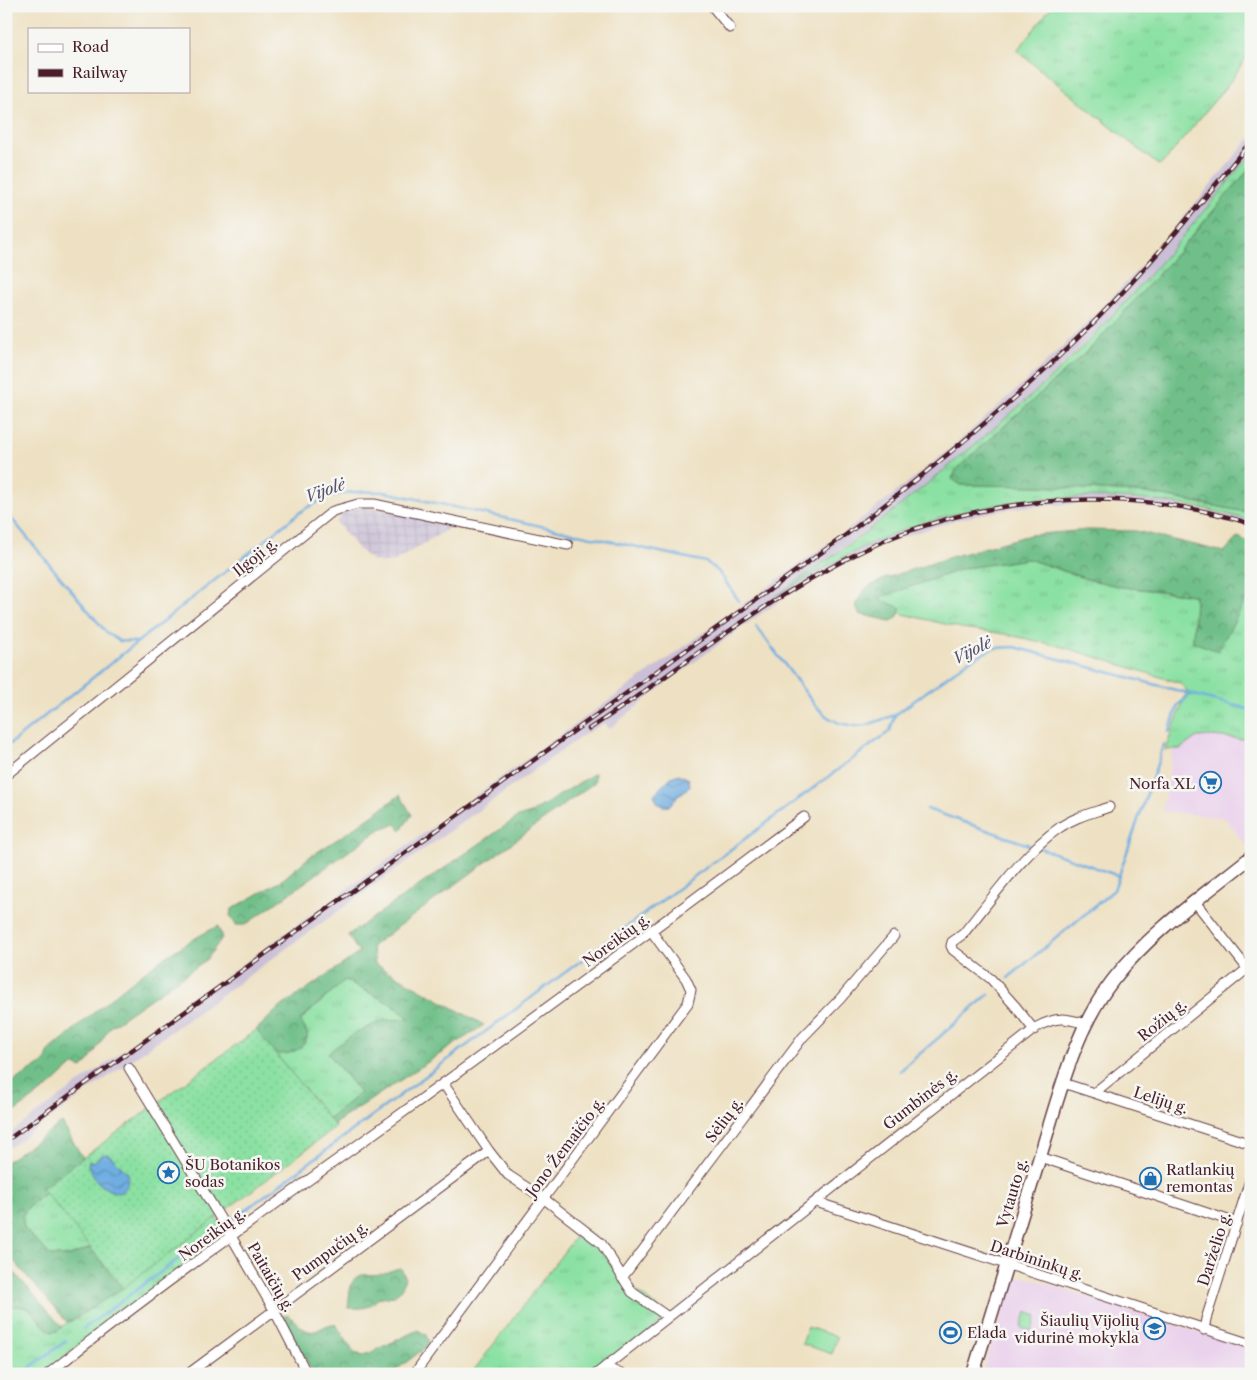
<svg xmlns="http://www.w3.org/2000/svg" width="1257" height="1380" font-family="'Libre Caslon Text',serif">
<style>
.built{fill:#ead1ec}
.industrial{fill:url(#industrial-grid)}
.railway{fill:#cabfd6}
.grass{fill:url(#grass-tufts);stroke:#6a8067}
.forest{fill:url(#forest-crowns);stroke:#5d6f5a}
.garden{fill:url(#garden-dots);stroke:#6a8067}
.pitch{fill:#8be1a3;stroke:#6a8067}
.water{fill:url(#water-waves);stroke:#5c6686}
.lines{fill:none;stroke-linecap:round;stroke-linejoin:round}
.stream{stroke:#6fade1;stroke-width:2.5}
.minor-casing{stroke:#633c42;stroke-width:11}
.secondary-casing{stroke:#633c42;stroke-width:15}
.minor{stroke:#fff;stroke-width:9}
.secondary{stroke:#fff;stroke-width:12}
.rail-casing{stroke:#4a1f2b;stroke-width:4.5}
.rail{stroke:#f6f6f2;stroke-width:2.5;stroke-dasharray:8;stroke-linecap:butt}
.labels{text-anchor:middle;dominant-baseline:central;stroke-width:5;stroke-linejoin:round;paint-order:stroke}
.street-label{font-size:15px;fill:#4a1f2b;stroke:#f6f6f2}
.poi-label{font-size:15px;fill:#4a1f2b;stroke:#f6f6f2;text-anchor:start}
.water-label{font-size:16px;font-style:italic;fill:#57516b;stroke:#f6f6f2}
</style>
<defs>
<pattern id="industrial-grid" width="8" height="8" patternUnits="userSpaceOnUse" patternTransform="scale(1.25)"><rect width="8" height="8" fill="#cabfd6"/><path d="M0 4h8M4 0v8" fill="none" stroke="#afa4b8"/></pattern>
<pattern id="grass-tufts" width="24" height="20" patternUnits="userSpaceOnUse" patternTransform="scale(1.25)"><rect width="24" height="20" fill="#8be1a3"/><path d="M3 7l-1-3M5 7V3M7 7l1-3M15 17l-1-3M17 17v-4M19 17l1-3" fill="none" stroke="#79c18c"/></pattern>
<pattern id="forest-crowns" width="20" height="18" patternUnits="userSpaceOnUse" patternTransform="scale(1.25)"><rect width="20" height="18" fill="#70bf89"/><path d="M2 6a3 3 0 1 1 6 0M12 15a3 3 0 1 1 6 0" fill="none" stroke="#5e9b70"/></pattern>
<pattern id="garden-dots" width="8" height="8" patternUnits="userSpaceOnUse" patternTransform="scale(1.25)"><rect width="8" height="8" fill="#8be1a3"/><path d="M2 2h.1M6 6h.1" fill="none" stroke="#79c18c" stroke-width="1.8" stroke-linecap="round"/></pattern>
<pattern id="water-waves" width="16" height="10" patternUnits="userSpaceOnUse" patternTransform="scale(1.25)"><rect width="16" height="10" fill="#6fade1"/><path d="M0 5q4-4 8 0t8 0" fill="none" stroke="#5d8cb7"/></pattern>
</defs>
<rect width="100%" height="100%" fill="#f6f6f2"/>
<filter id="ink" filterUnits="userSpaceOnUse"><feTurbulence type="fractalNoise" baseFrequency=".02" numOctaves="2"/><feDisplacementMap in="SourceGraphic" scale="10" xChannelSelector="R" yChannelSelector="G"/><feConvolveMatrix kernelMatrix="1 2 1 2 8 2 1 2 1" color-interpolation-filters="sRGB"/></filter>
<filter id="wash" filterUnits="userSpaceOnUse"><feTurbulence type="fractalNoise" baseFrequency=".0096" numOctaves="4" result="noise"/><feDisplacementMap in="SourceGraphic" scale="20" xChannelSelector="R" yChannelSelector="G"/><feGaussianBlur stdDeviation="1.12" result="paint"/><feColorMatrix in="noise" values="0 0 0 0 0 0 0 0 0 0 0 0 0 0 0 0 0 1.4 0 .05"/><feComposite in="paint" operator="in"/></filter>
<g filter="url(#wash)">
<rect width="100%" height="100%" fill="#eee1c3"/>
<!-- built -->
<path class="built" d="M1212 736 1251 740V844L1247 847 1225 818 1162 811 1173 750 1180 749 1197 737Z
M1019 1277H1026L1251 1349V1374H982L1012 1280Z"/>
<!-- industrial -->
<path class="industrial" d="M364 506 456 524 395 561 386 563 373 561 358 549 336 522 341 517 338 512Z"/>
<!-- railway -->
<path class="railway" d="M1251 137V154L1161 262 1103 325 1033 394 958 459 906 501 783 591 863 547 887 537 949 516 984 508 1019 502 1086 497 1156 501 1244 519 1251 521V526L1202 514 1125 504 1087 503 1022 507 986 513 952 521 890 541 867 551 794 591 739 629 665 684 609 729 604 723 582 736 6 1150V1136L474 797 845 532 949 450 1023 384 1093 317 1152 255Z"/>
<!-- grass -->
<path class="grass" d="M1052 6H1246L1251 9V50L1233 78 1164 162 1158 165 1017 51Z
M1251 154V167L1166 266 1092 347 957 469 952 478 961 485 1040 486 1147 493 1251 513V521C1136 485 997 490 886 537 848 553 812 575 776 596 820 565 865 534 907 500 950 466 991 431 1032 395 1113 322 1182 238 1251 154Z
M1028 559 1087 579 1122 587 1195 595 1193 642 1249 596 1251 597V740L1212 736 1197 737 1180 749 1165 750 1187 691 1180 683 1063 647 1005 634 961 628 899 613 900 608 877 598 965 568Z
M345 980 391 1004 411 1019 385 1020 328 1053 360 1093 329 1119 274 1052C277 1052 282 1054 285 1053 294 1052 309 1045 307 1034 306 1028 301 1025 301 1020Z
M46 1192 91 1248 70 1256H51L24 1228 22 1216 28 1207Z
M216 1217 227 1235 77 1346 43 1374H6V1306C41 1305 30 1318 52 1332 59 1330 62 1326 68 1322 120 1291 168 1254 216 1217Z
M582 1228 601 1243 622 1278 668 1317 596 1374H471Z"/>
<!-- forest -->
<path class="forest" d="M1251 167V513L1147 493 1040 486 961 485 952 479 957 469 1092 347 1166 266Z
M1087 530 1136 531 1224 552 1238 537 1251 543V597L1248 596 1218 651 1193 642 1195 595 1122 587 1087 579 1028 559 965 568 878 598 901 608 897 618 891 621 859 614 856 606 865 589 886 578 954 556 1030 535Z
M595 773V782L372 946 375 964 484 1025 334 1124 329 1119 360 1093 328 1053 356 1032 385 1020 410 1019 391 1004 345 980 301 1019C301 1026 309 1031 307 1038 303 1050 285 1058 274 1052 269 1049 260 1035 256 1030L279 1008 359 953 348 935 518 817 531 813Z
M400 795 412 815 401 830 396 824 380 829 245 925H236L230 915 232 909 281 881 308 858 350 831Z
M218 926 222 938 206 960 110 1027 89 1061 82 1068 73 1065 51 1085 6 1118V1086L45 1062 49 1051C103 1005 155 957 218 926Z
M62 1123 83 1158 43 1187 46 1192 28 1207 22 1216 24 1228 51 1256H70L91 1248 123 1288 68 1323 6 1252V1162Z
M6 1263 62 1327 58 1331 52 1332C30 1317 41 1305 6 1306Z
M401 1268 405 1277 402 1289 393 1296 377 1299C368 1310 362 1308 348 1308 350 1297 348 1277 362 1275 369 1274 376 1275 382 1274 388 1272 394 1269 401 1268Z
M286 1315C295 1317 299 1329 309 1331 318 1334 325 1322 336 1325L354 1352 363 1356 418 1330 426 1335 429 1342 426 1347 391 1374H314L283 1319V1316Z"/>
<!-- garden -->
<path class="garden" d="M256 1030 336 1127 123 1288 42 1188Z"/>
<!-- pitch -->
<path class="pitch" d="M1026 1312 1037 1316 1032 1331 1021 1328Z
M808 1327 837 1337 832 1354 802 1344Z"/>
<!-- water -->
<path class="water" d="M679 774 689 779 690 786 676 798 669 806C660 808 656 802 654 794L671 777Z
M107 1154C114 1157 121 1168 128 1173 129 1182 127 1189 119 1193 102 1190 94 1180 88 1165L89 1161 93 1162 102 1155Z"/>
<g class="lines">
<!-- stream -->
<path class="stream" d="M6 512 106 632 119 641 135 642
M756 626 814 704 826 716 839 723 855 726 867 725 895 715 968 661 994 648 1014 647 1251 710
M1169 732 1178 705 1191 694
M6 747 299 513C327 493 352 490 385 492L706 562 718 571 739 601
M927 809 1029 845
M1040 848 1119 876
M1008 978 1114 890 1164 744
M900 1071 989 994
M228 1223 890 731 895 715
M83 1329 218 1230
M21 1374 66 1341"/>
</g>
</g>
<g filter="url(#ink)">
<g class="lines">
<defs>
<path id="minor" d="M712 6 730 28
M6 775 333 511 358 504H374L568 545
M1195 902 1251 973
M1034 1030 1016 1007 991 979 953 950 951 946 952 942 963 934C991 900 1024 852 1059 828 1074 817 1092 813 1109 807
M129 1068 231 1236 274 1310 307 1374
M443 1083 489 1151 508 1175 543 1198 601 1243 632 1292 668 1317
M1063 1083 1251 1144
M1094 1093 1247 969
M1040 1157 1237 1223
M816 1202 1251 1344
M622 1278 803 1037 840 999 894 936
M1204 1330 1206 1319 1251 1177
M606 1366 614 1371 621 1374
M48 1374C161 1284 280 1201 398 1116 534 1018 669 918 804 817
M188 1374 489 1151
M414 1374 688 1003 691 990 686 979 652 932
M596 1374 1037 1027C1057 1016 1065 1018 1086 1024"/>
<path id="secondary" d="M973 1374C996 1299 1019 1224 1042 1150 1060 1092 1075 1029 1113 980 1150 932 1204 895 1251 857"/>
</defs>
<!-- minor casing -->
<use href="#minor" class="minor-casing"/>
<!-- secondary casing -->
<use href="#secondary" class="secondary-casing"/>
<!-- minor -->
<use href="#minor" class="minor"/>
<!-- secondary -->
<use href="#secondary" class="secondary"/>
<defs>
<path id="rail" d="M589 729C659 684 723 631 795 588 825 570 856 553 888 539 1002 493 1134 486 1251 524
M6 1141 847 534C935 467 1020 397 1097 319 1152 263 1202 202 1251 141"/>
</defs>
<!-- rail casing -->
<use href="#rail" class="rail-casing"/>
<!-- rail -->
<use href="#rail" class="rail"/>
</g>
</g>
<!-- icons -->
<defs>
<symbol id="supermarket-ring" viewBox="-11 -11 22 22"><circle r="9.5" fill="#f6f6f2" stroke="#1f6fb2" stroke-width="1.5"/><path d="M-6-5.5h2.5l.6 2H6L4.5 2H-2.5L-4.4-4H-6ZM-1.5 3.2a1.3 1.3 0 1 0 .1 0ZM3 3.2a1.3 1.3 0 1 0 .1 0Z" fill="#1f6fb2"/></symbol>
<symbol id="sight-ring" viewBox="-11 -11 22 22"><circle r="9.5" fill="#f6f6f2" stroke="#1f6fb2" stroke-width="1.5"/><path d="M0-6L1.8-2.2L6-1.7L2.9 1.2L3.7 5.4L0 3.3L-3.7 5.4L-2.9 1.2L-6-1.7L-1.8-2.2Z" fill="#1f6fb2"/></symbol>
<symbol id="shop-ring" viewBox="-11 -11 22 22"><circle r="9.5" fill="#f6f6f2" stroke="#1f6fb2" stroke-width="1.5"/><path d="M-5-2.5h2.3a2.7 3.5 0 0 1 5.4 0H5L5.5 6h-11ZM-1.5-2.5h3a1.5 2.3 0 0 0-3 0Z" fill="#1f6fb2"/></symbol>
<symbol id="school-ring" viewBox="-11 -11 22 22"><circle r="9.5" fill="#f6f6f2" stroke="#1f6fb2" stroke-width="1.5"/><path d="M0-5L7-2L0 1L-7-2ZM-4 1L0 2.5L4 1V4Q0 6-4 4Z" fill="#1f6fb2"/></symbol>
<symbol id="stadium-ring" viewBox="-11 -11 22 22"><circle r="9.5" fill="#f6f6f2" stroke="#1f6fb2" stroke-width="1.5"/><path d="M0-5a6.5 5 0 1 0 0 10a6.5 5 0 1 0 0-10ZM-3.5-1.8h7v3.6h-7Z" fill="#1f6fb2"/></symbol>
</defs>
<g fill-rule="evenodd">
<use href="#supermarket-ring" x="1198" y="770" width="25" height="25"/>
<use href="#sight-ring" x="156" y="1160" width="25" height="25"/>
<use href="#shop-ring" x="1138" y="1166" width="25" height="25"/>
<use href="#school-ring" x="1142" y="1316" width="25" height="25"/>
<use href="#stadium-ring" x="938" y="1320" width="25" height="25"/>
</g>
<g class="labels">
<!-- street labels -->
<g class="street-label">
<text transform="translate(255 557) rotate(-39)">Ilgoji g.</text>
<text transform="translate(616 940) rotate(-36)">Noreikių g.</text>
<text transform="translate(1162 1020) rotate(-39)">Rožių g.</text>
<text transform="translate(920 1099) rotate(-38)">Gumbinės g.</text>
<text transform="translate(1161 1100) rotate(18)">Lelijų g.</text>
<text transform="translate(724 1120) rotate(-53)">Sėlių g.</text>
<text transform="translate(565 1147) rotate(-53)">Jono Žemaičio g.</text>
<text transform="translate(1012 1193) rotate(-73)">Vytauto g.</text>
<text transform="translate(212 1234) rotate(-36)">Noreikių g.</text>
<text transform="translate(1214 1249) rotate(-72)">Darželio g.</text>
<text transform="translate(330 1251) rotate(-36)">Pumpučių g.</text>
<text transform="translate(1037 1260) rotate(18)">Darbininkų g.</text>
<text transform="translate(271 1277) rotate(60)">Paitaičių g.</text>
</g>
<!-- poi labels -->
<g class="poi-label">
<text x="1195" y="783" text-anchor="end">Norfa XL</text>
<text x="185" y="1164">ŠU Botanikos<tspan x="185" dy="17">sodas</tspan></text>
<text x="1166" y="1169">Ratlankių<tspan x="1166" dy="17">remontas</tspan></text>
<text x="1139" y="1320" text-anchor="end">Šiaulių Vijolių<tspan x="1139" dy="17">vidurinė mokykla</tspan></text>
<text x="967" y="1332">Elada</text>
</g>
<!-- water labels -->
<g class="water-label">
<text transform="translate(325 490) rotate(-20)">Vijolė</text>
<text transform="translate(972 650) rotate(-27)">Vijolė</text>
</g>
</g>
<!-- margin -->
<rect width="1257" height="1380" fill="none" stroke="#f6f6f2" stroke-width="25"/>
<!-- legend -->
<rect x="28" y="28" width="162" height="65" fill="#f6f6f2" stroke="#b1a0a2"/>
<rect x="38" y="44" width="25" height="8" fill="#ffffff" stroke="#b1a0a2"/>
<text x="72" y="52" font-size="15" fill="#4a1f2b">Road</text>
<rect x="38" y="69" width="25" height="8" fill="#4a1f2b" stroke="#b1a0a2"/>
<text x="72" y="78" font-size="15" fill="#4a1f2b">Railway</text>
</svg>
